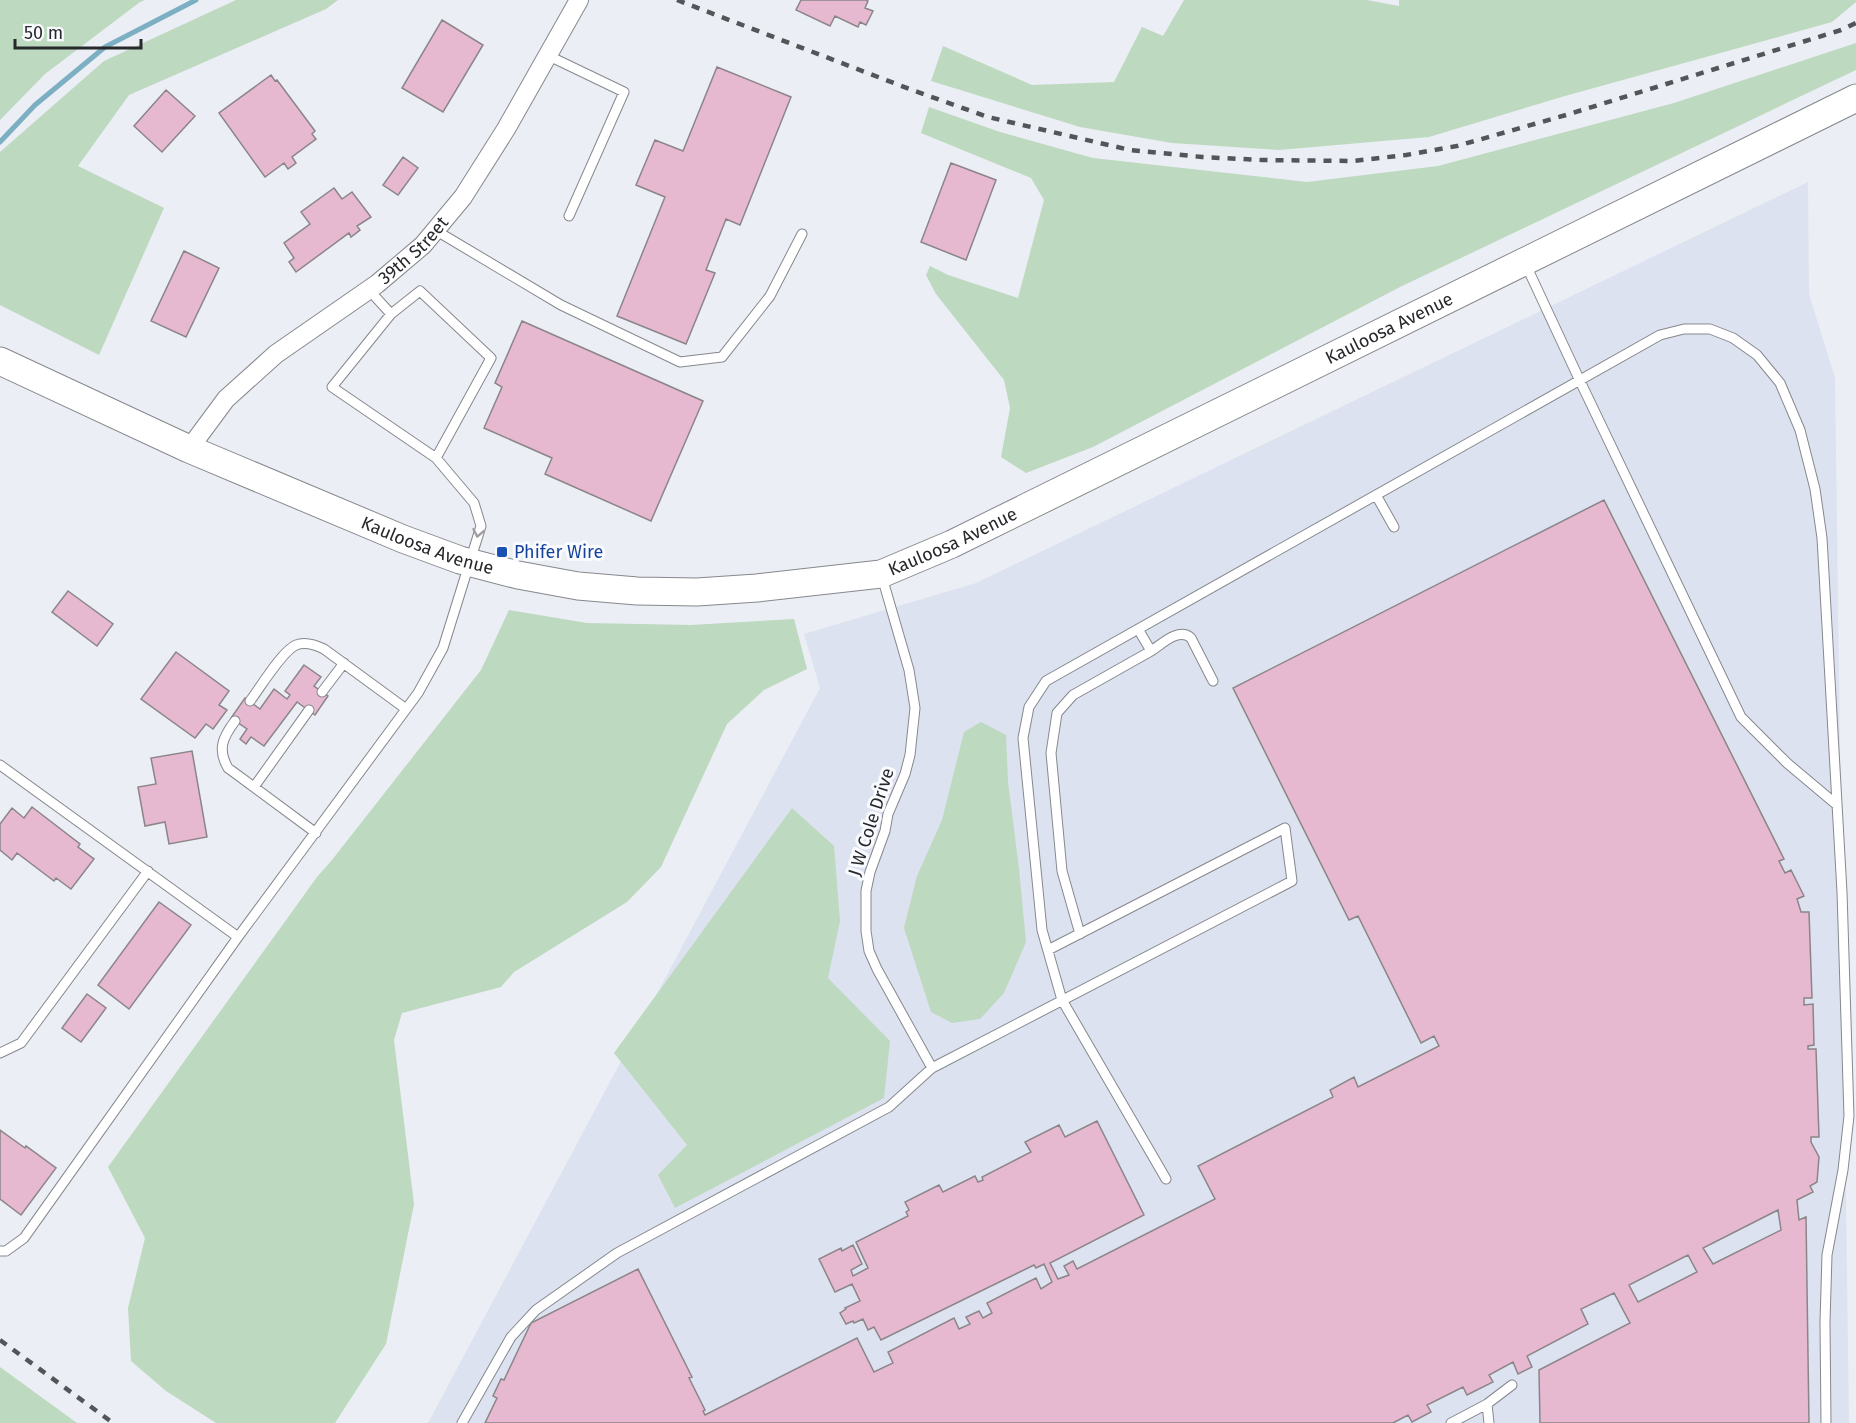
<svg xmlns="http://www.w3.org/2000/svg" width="1856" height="1423" font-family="'Fira Sans',sans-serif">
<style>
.built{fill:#dce2ef}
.green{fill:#bdd9bf}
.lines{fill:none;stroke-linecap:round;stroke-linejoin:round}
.stream{stroke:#7cafc2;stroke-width:5}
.building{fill:#e6b9d1;stroke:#8b8588;stroke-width:1.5;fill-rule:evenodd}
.lane-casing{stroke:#86888d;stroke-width:11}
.street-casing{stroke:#86888d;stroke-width:20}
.secondary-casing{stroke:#86888d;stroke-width:29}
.lane{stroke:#fff;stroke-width:9}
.street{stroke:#fff;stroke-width:18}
.secondary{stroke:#fff;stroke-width:27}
.rail{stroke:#545559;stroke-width:4.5;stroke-dasharray:8 8;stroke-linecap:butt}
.oneway{stroke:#9e9ea0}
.transit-dot{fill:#1a4fb4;stroke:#f9fbff;stroke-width:2}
.labels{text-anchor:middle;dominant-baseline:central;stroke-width:6;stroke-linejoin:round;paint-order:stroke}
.street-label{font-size:18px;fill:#27282b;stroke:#f9fbff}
.transit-label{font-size:18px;fill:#164399;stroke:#f9fbff;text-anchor:start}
</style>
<rect width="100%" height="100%" fill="#ebeef4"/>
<!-- built -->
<path class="built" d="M1808 182 1809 294 1835 378 1849 1423H428L820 688 804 634 976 583Z"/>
<!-- green -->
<path class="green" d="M0 0H145L140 2 45 74 0 120Z
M236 0H338L326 9 129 95 78 166 164 208 99 355 0 305V152L104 61Z
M1184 0H1367L1399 6V0H1856V2L1832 22 1565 96 1429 137 1279 150 1172 143 1080 127 931 81 943 46 1032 85 1114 82 1142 27 1163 36Z
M1856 43V70L1400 287 1093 447 1026 473 1001 457 1010 408 1004 380 936 294 926 275 930 266 948 275 1018 298 1044 200 1031 178 921 133 929 107 1000 132 1093 158 1307 182 1438 166 1674 103Z
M509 610 587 623 691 625 794 619 807 669 764 690 727 724 661 867 627 902 514 972 501 987 402 1013 394 1040 414 1204 386 1344 335 1423H216L166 1391 131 1361 128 1308 145 1238 108 1167 317 877 332 860 481 670Z
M981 722 1006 735 1008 782 1019 869 1026 942 1004 993 980 1019 952 1023 931 1012 904 928 917 876 942 820 964 732Z
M792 808 834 846 840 921 828 978 890 1041 884 1098 675 1208 658 1175 687 1145 614 1053Z
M0 1367 77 1423H0Z"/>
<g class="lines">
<!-- stream -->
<path class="stream" d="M0 142 35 105 105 47 196 0"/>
</g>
<!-- building -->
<path class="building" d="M801 0H866L868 1 865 8 873 11 866 25 860 22 858 27 835 16 830 26 796 10Z
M442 20 483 45 443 112 402 88Z
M717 67 791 97 740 225 726 219 706 270 715 273 686 344 617 316 665 197 636 185 655 140 683 151Z
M271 75 275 81 277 80 315 131 312 134 316 139 292 157 296 163 288 169 284 163 265 177 219 113Z
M166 90 195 116 162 152 134 126Z
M403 157 418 168 398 195 383 185Z
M951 163 996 180 966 260 921 242Z
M334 188 342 199 352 192 371 217 357 226 360 230 351 237 349 233 296 272 289 262 294 258 284 243 310 224 301 212Z
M184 251 219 268 186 337 151 321Z
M522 321 703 401 651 521 545 474 552 458 484 428 502 387 495 383Z
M1604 500 1784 859 1779 861 1785 873 1791 870 1804 896 1797 899 1801 912H1809L1812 998H1804V1005L1813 1004 1814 1045 1808 1046V1049H1816L1819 1137H1811V1142L1819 1157 1817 1182 1810 1186 1813 1192 1797 1200 1799 1220 1806 1217 1809 1423H1540L1539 1370 1630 1323 1614 1293 1581 1309 1588 1324 1527 1356 1532 1367 1518 1374 1513 1362 1489 1375 1493 1382 1467 1395 1463 1387 1427 1405 1431 1412 1412 1422 1408 1415 1393 1423H485L497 1398 493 1396 501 1379 504 1380 531 1323 638 1269 692 1377 689 1378 705 1410 703 1411 705 1415 857 1338 874 1372 893 1363 888 1352 954 1318 959 1329 970 1324 966 1317 979 1311 983 1318 992 1313 987 1303 1036 1278 1041 1289 1052 1282 1044 1264 1036 1268 1034 1265 881 1340 874 1327 868 1330 863 1319 854 1323 853 1321 846 1324 840 1313 846 1309 845 1308 860 1301 852 1284 835 1292 819 1259 841 1248 842 1251 853 1245 862 1264 851 1270 853 1276 868 1268 856 1242 908 1216 906 1212 909 1210 905 1202 939 1185 943 1192 975 1176 978 1182 983 1180 982 1177 1031 1152 1025 1142 1059 1125 1065 1137 1097 1121 1144 1215 1050 1263 1058 1279 1069 1275 1064 1266 1073 1261 1077 1269 1215 1199 1198 1166 1333 1097 1330 1090 1354 1077 1358 1087 1439 1046 1434 1036 1421 1043 1358 916 1349 920 1233 688ZM1778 1210 1781 1230 1713 1264 1703 1248ZM1688 1255 1697 1272 1638 1302 1629 1285Z
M68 591 113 624 97 646 52 612Z
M176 652 229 691 219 705 227 710 213 729 206 724 195 738 141 699Z
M304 665 321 677 314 686 328 696 315 715 297 702 264 746 251 737 246 744 240 739 247 729 231 718 245 698 260 709 274 689 287 699 290 695 285 691Z
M192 751 207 837 169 844 165 822 145 826 138 787 156 784 151 758Z
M32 807 80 844 78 847 94 859 71 889 56 878 54 881 17 853 12 860 0 850V824L12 808 24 818Z
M159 902 191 925 129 1009 98 985Z
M87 994 106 1008 81 1042 62 1028Z
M0 1130 25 1148 26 1146 56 1168 21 1215 0 1199Z"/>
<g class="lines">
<defs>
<path id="lane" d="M549 56 624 92 569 216
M435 230 561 305 680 362 722 357 770 296 802 234
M1525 263 1580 381 1741 717 1787 763 1837 805
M391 314 420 291 491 358 436 458
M1376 495 1394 527
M882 577 909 670 915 708 910 755 905 774 888 814 885 831 870 872 866 891V931L869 951 877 969 932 1068
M1151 651C1162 644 1179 627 1191 638L1213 681
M322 692 344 663
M250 701C260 688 282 651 296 645 306 641 316 645 324 649L406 709
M235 721C223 737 217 749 228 768L316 833
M0 765 238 937
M254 787 309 710
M1080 934 1062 871 1051 753 1057 713 1073 695 1151 651 1138 629
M0 1053 21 1043 148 871
M1166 1179 1062 1000 1042 930 1023 738 1029 707 1046 681 1660 335 1684 329H1710L1733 338 1757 355 1780 383 1800 430 1815 489 1822 538 1842 892 1849 1116 1843 1170 1827 1255 1825 1322 1826 1423
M0 1251H6L24 1238 238 937 418 693 443 648 481 526 474 503 436 458 332 387 391 314 369 290
M462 1423 511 1337 536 1310 617 1253 889 1107 932 1068 1292 881 1285 828 1048 950
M1451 1423 1487 1404
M1489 1423 1487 1404 1512 1385"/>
<g id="street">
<path id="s1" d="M189 449 226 399 276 354 377 284 423 245 463 197 506 129 579 0"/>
</g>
<g id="secondary">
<path id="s2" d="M0 361 189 449 403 539 460 560 518 575 578 586 637 591 697 592 757 588 881 574 952 544 1856 98"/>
</g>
</defs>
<!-- lane casing -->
<use href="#lane" class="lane-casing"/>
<!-- street casing -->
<use href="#street" class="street-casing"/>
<!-- secondary casing -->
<use href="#secondary" class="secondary-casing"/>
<!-- lane -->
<use href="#lane" class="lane"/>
<!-- street -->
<use href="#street" class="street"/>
<!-- secondary -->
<use href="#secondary" class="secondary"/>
<!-- rail -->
<path class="rail" d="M677 0 912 90 988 117 1130 150 1202 157 1262 160 1353 161 1406 155 1457 146 1566 115 1841 30 1856 23
M0 1340 113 1423"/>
</g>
<!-- one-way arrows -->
<defs><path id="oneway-chevron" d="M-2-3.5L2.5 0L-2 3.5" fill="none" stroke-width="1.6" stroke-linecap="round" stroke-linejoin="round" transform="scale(1.5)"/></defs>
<use class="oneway" href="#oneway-chevron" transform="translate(478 533) rotate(101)"/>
<!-- markers -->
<rect class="transit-dot" x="496" y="546" width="12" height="12" rx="3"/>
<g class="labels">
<!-- street labels -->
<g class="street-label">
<text stroke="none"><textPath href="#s1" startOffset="302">39th Street</textPath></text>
<text stroke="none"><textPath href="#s2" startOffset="1491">Kauloosa Avenue</textPath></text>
<text stroke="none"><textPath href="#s2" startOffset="1005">Kauloosa Avenue</textPath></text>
<text stroke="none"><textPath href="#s2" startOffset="466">Kauloosa Avenue</textPath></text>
<text transform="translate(871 822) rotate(-72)">J W Cole Drive</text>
</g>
<!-- transit labels -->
<g class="transit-label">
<text x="514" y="552">Phifer Wire</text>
</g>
</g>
<!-- scale -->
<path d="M15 39v9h126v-9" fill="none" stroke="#27282b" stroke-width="3"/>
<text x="24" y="39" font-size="18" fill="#27282b" stroke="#f9fbff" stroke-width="4.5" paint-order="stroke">50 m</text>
</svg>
